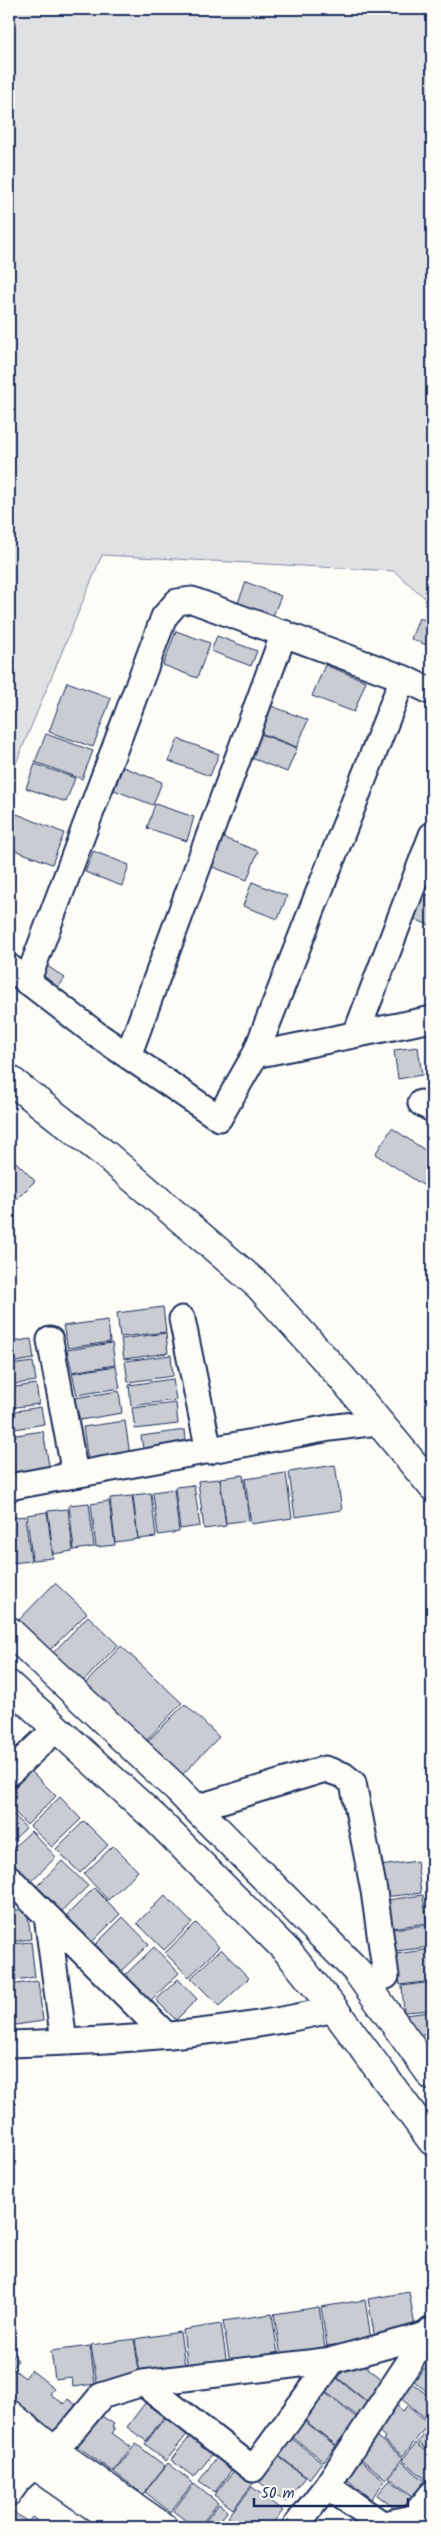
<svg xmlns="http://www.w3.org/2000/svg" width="441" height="2536" font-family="Kalam,sans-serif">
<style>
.green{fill:#e0e1e3;stroke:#7e88a0}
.building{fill:#c9ccd3;stroke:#1b2f5e}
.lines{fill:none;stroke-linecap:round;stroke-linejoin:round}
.minor-casing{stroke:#1b2f5e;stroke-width:29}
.tertiary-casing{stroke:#1b2f5e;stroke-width:31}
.minor{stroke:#fdfcf7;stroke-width:25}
.tertiary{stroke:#fdfcf7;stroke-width:28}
</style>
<rect width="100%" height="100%" fill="#fdfcf7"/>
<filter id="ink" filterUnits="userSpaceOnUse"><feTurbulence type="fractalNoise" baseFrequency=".02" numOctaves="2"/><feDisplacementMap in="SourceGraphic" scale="10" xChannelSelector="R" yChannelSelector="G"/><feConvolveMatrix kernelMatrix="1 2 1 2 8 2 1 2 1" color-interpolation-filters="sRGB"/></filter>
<g filter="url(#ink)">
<!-- green -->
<path class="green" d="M9 9H432V604L394 571 102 555 9 780Z"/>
<!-- building -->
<path class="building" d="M246 582 281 596 271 621 236 608Z
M419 618 432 622V647L411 639Z
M176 631 210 643 197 678 163 665Z
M217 636 257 651 251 666 211 651Z
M325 665 366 681 354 712 312 696Z
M67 682 111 698 93 747 49 732Z
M269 705 308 720 297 747 258 732Z
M258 733 297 748 287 772 249 757Z
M46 734 93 751 82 779 35 762Z
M178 739 219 754 210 776 169 761Z
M35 764 75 778 66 802 26 788Z
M123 767 162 782 153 805 114 790Z
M155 804 194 817 187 841 147 828Z
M17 814 64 833 52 864 9 848V835Z
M221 837 258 851 247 880 210 866Z
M93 851 129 865 122 886 85 872Z
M252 882 287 896 278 919 243 906Z
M421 892 432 897V926L411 918Z
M46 965 65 978 54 993 35 979Z
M418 1047 422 1075 398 1079 394 1050Z
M392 1128 432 1155V1191L375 1154Z
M12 1158 35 1181 9 1207V1162Z
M163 1307 166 1332 120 1337 117 1313Z
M108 1320 110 1342 68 1348 63 1326Z
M166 1333 168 1353 124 1359 121 1339Z
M31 1339 34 1359 9 1363V1342Z
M112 1343 115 1365 72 1372 67 1350Z
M171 1355 173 1376 128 1382 125 1361Z
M33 1362 36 1381 9 1385V1365Z
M116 1366 120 1388 77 1395 72 1373Z
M173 1379 176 1400 131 1406 129 1385Z
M36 1384 39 1404 9 1408V1388Z
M119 1391 122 1413 80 1420 74 1398Z
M176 1403 178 1424 135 1429 132 1408Z
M41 1407 44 1424 9 1430V1412Z
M125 1421 131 1462 89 1468 83 1427Z
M185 1430 187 1450 144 1456 141 1436Z
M43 1431 51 1477 9 1484V1436Z
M335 1465 342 1510 295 1517 289 1472Z
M286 1473 292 1518 251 1524 245 1479Z
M243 1475 249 1520 226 1523 220 1478Z
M220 1479 226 1526 204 1529 198 1481Z
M194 1485 200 1526 180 1529 175 1487Z
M174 1489 179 1532 158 1535 153 1492Z
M151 1493 156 1537 138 1539 133 1495Z
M132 1496 138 1539 115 1542 110 1498Z
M109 1501 115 1545 96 1547 91 1504Z
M89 1503 94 1547 74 1550 69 1505Z
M68 1509 73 1551 53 1554 48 1511Z
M47 1512 53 1558 32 1560 27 1515Z
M25 1516 31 1561 11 1563 9 1518Z
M55 1583 87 1613 44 1656 13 1626Z
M88 1616 118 1645 80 1685 50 1656Z
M121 1646 182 1703 143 1744 82 1687Z
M185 1704 219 1737 178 1779 143 1746Z
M31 1771 56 1796 27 1825 9 1806V1793Z
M60 1797 81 1819 52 1847 30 1826Z
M9 1810 26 1828 9 1844Z
M84 1821 108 1845 80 1873 56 1849Z
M31 1831 56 1857 27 1885 9 1866V1852Z
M113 1846 138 1871 108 1900 84 1874Z
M62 1861 88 1886 59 1914 34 1889Z
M417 1861 421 1893 383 1897 380 1866Z
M94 1888 120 1914 90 1944 64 1918Z
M165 1895 192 1923 164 1950 137 1923Z
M423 1895 427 1923 391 1928 387 1900Z
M27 1909 31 1939 9 1942V1911Z
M123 1917 149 1944 119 1973 93 1947Z
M196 1923 219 1947 189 1977 165 1953Z
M427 1925 430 1947 396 1951 393 1929Z
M31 1942 35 1977 9 1981V1944Z
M154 1947 179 1973 148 2003 123 1977Z
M221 1949 249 1978 219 2006 191 1978Z
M432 1949V1981L400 1985 396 1954Z
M178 1979 197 1999 176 2020 156 2000Z
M38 1981 43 2021 9 2026V1985Z
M432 1982V2010L404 2012 402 1986Z
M432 2012V2035H408L404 2015Z
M409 2292 416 2332 375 2339 368 2299Z
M365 2300 371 2339 327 2346 321 2307Z
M319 2307 325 2349 281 2356 274 2314Z
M272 2314 278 2355 230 2363 223 2321Z
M221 2324 227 2365 188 2370 183 2330Z
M180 2332 185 2366 140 2373 135 2339Z
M134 2339 140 2376 97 2383 91 2345Z
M90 2346 95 2384 73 2387 72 2377 55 2379 51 2351Z
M9 2353 18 2360 12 2368 25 2378 31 2370 54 2388 50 2394 64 2404 68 2399 83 2410 60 2438 9 2399Z
M354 2357 387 2383 370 2404 338 2378Z
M429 2363 432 2366V2396L414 2381Z
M334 2376 367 2402 357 2416 323 2390Z
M412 2383 432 2399V2415L428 2420 400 2398Z
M324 2392 357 2418 336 2445 303 2419Z
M145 2403 164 2417 146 2441 127 2427Z
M396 2405 403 2411 407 2406 429 2423 403 2456 383 2440 385 2437 377 2430Z
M100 2415 114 2424 112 2427 115 2429 112 2433 131 2447 113 2472 77 2446Z
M166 2416 188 2433 166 2461 145 2444Z
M303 2420 336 2446 324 2461 291 2436Z
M432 2425V2454L418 2442Z
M192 2434 215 2451 194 2477 171 2460Z
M376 2436 403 2458 386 2479 359 2457Z
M291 2438 322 2462 309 2479 278 2455Z
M416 2443 432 2456V2484L402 2460Z
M136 2444 165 2466 143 2494 114 2472Z
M278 2456 305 2477 285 2502 258 2481Z
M217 2457 233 2468 215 2492 199 2481Z
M359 2459 385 2481 371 2499 344 2477Z
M402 2462 432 2487 420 2502 389 2477Z
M168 2463 193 2483 170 2512 145 2492Z
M237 2467 255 2481 233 2509 214 2495Z
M390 2480 418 2502 406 2517 377 2495Z
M194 2484 218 2503 199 2527H194L173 2511Z
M252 2487 283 2511 269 2527H241L228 2517Z
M219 2504 228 2511 222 2518 234 2527H201Z
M9 2509 28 2522 32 2517 46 2527H9Z"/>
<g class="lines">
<defs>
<path id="minor" d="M9 967 96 1034 219 1118 255 1055 403 678
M27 982 164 617 177 602 192 600 403 678 432 692
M356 1034 432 835
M255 1055 432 1019
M128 1056 284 633
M421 1103 432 1109
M182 1319 209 1451
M50 1340 75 1474
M9 1487 330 1428 377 1422
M9 1773 56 1729
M196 1808 325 1769 343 1775 353 1783 374 1891 386 1976
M9 1878 166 2035
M47 1916 64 2042
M9 2044C116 2041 230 2034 334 2009
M143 2383 253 2469 333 2360
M327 2486 382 2524
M9 2493 20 2478 67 2437 101 2396 143 2383 333 2360 426 2335
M295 2527 327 2486 430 2331
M371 2527 412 2518 432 2494"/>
<path id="tertiary" d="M9 1079 106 1155 259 1286 343 1379 432 1486
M9 1631 177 1789 356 1970 432 2076
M9 1685 156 1819 288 1952 334 2009 432 2141
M9 2414 53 2450 163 2527
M9 2443 35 2465 124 2527"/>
</defs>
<!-- minor casing -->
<use href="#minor" class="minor-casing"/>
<!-- tertiary casing -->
<use href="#tertiary" class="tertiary-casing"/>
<!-- minor -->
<use href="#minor" class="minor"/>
<!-- tertiary -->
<use href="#tertiary" class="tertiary"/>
</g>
</g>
<!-- margin -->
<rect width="441" height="2536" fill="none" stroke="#fdfcf7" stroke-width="30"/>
<rect x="15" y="15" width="411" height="2506" fill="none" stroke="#1b2f5e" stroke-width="2" filter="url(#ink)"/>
<!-- scale -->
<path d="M254 2498v8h154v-8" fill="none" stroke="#1b2f5e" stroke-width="2.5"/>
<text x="261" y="2498" font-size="15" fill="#1b2f5e" stroke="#fdfcf7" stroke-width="4" paint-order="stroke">50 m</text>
</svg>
